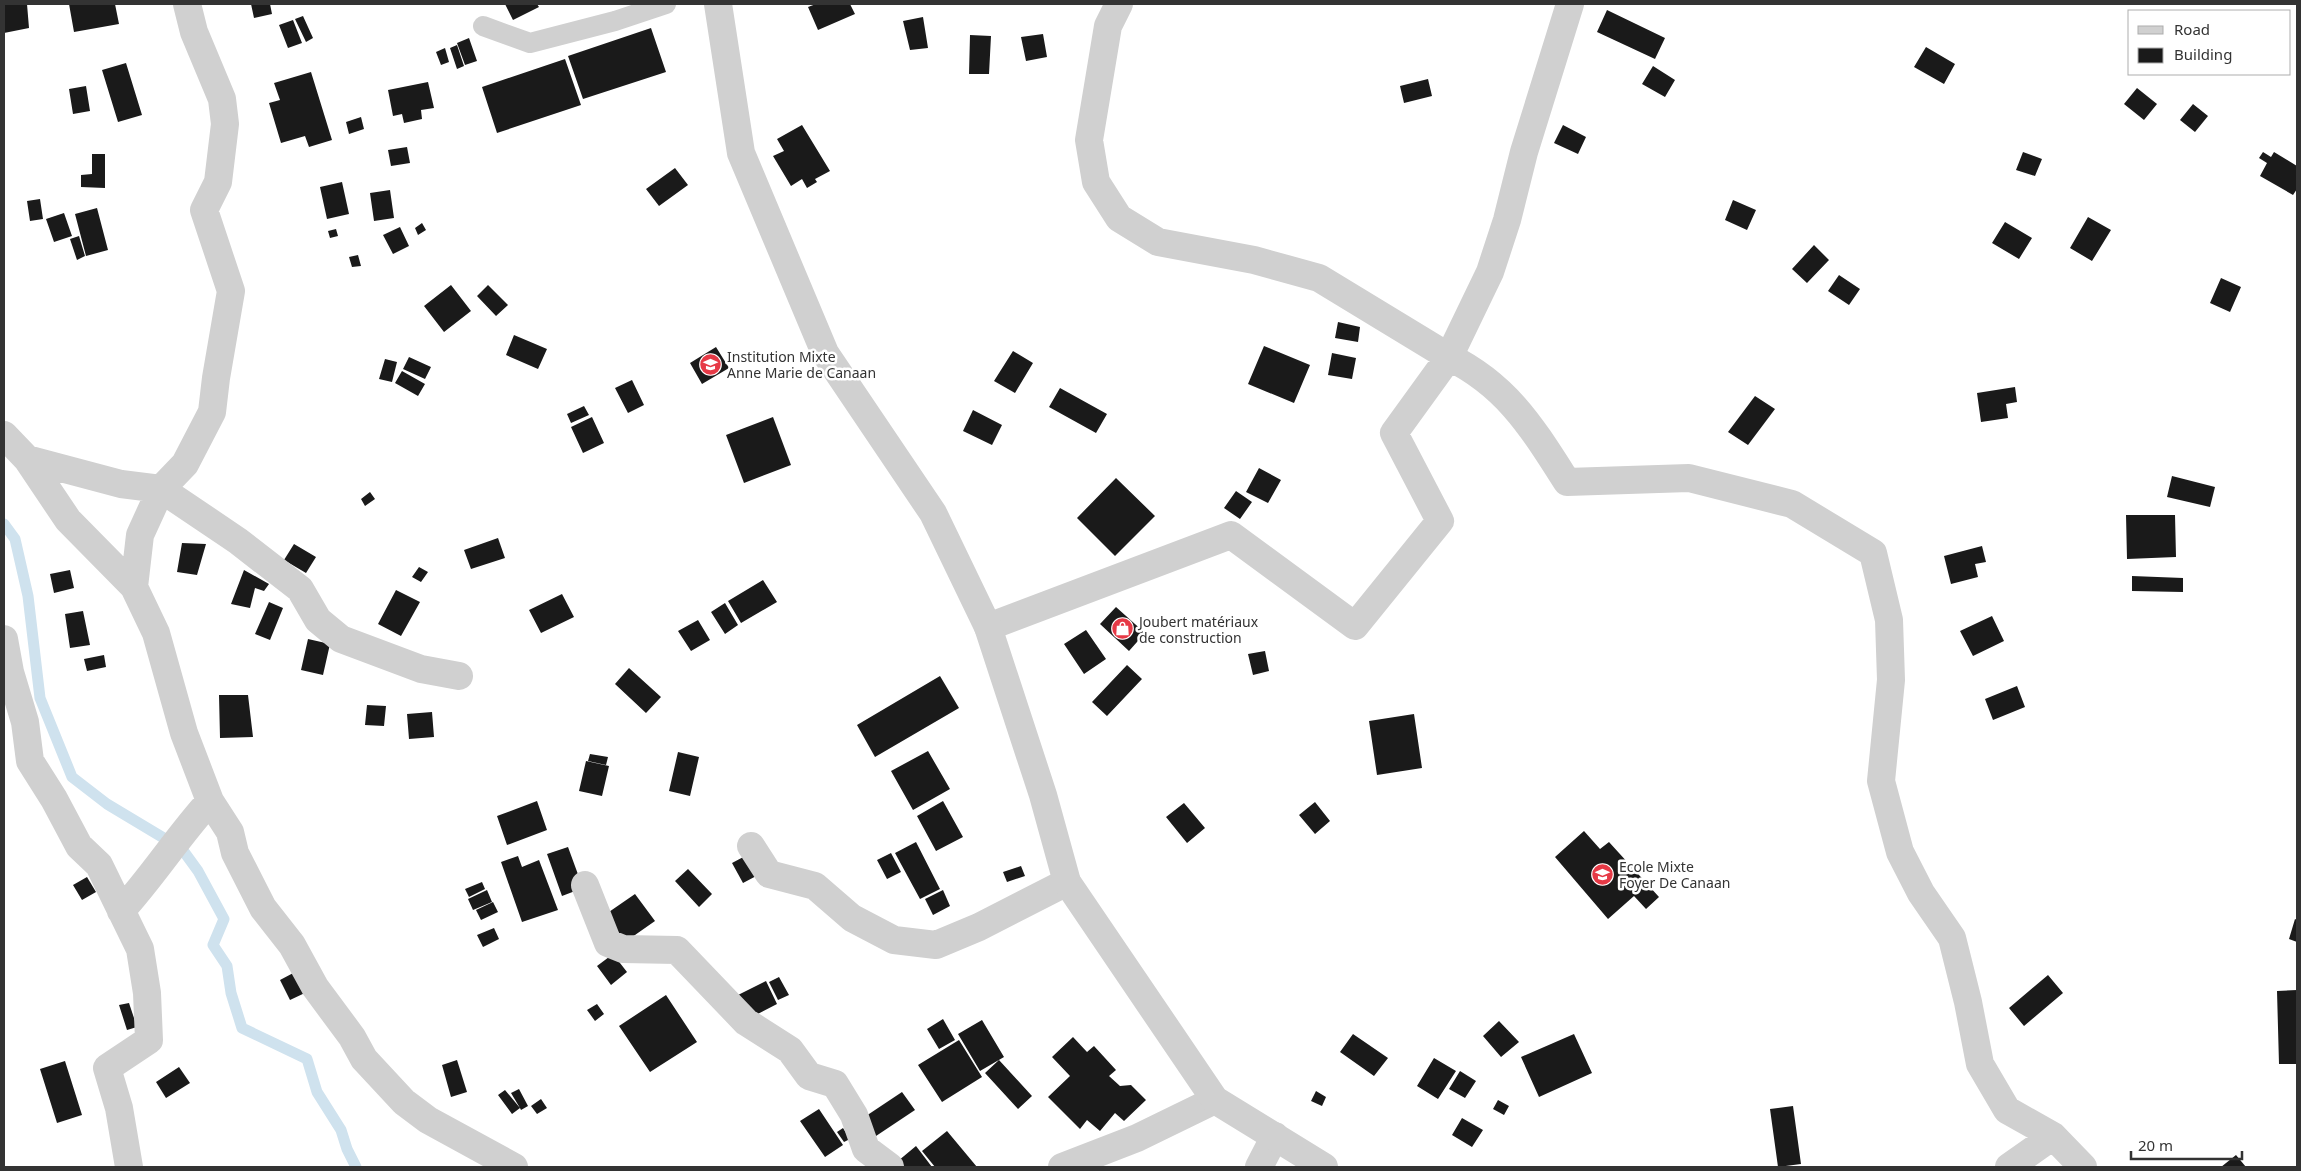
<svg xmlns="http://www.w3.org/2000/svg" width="2301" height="1171" font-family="'Noto Sans',sans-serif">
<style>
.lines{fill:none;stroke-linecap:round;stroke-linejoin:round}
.stream{stroke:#cfe2ee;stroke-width:11}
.building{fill:#1a1a1a}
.service{stroke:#d0d0d0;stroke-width:20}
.minor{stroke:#d0d0d0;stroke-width:28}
.tertiary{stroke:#d0d0d0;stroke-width:28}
.labels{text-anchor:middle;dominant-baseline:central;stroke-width:5;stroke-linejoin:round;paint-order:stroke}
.poi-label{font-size:14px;fill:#333;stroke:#fff;text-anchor:start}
</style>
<rect width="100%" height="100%" fill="#fff"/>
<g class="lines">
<!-- stream -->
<path class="stream" d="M4 524 15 539 28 596 40 698 72 777 107 804 182 849 198 871 224 919 213 945 227 966 231 993 242 1028 307 1059 317 1092 341 1130 347 1149 356 1167"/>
</g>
<!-- building -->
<path class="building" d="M4 4H27L29 28 4 33Z
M69 4H115L119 24 74 32Z
M251 4H270L272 14 254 18Z
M505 4H537L539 7 513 20Z
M816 4H850L855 14 818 30 808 7Z
M1607 10 1665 38 1655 59 1597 32Z
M303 16 313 38 306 42 295 19Z
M923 17 928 48 910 50 903 21Z
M293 20 302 43 288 48 279 25Z
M651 28 666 72 583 99 568 56Z
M1043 34 1047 57 1026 61 1021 37Z
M970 35 991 36 989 74H969Z
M469 38 477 61 465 65 457 43Z
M457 45 464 66 457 69 450 48Z
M1926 47 1955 64 1944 84 1914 67Z
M445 48 449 62 441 65 436 52Z
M565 59 581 105 497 133 482 87Z
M126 63 142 115 118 122 102 70Z
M1653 66 1675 80 1665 97 1642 84Z
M311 72 332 140 309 147 305 136 281 143 269 103 280 100 274 83Z
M1428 79 1432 96 1404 103 1400 86Z
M428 82 434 108 421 110 422 119 404 123 402 114 393 116 388 90Z
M86 86 90 111 73 114 69 89Z
M2137 88 2157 104 2144 120 2124 104Z
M2193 104 2208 116 2195 132 2180 120Z
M361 117 364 129 349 134 346 122Z
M802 125 830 171 815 179 817 182 807 188 802 179 791 186 773 156 784 151 777 139Z
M1563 125 1586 137 1578 154 1554 143Z
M407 147 410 163 391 166 388 150Z
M2023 152 2042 159 2035 176 2016 170Z
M2263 152 2271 157 2274 152 2297 166V189L2293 195 2260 176 2267 163 2259 158Z
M92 154H105V188L81 187V175L92 174Z
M675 168 688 185 659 206 646 189Z
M342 182 349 214 327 219 320 187Z
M390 190 394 218 374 221 370 193Z
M40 199 43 219 30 221 27 201Z
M1733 200 1756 210 1747 230 1725 220Z
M97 208 108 250 86 256 75 214Z
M64 213 72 236 54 242 46 219Z
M2088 217 2111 230 2092 261 2070 248Z
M2005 222 2032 238 2019 259 1992 243Z
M422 223 426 230 418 235 415 228Z
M400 227 409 246 393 254 383 235Z
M336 229 338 236 330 238 328 231Z
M79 236 85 256 77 260 70 239Z
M1814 245 1829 260 1807 283 1792 269Z
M358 255 361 266 352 267 349 257Z
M1839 275 1860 289 1849 305 1828 291Z
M2221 278 2241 287 2230 312 2210 303Z
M451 285 471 311 444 332 424 306Z
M488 285 508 305 496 316 477 296Z
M1338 322 1360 327 1358 342 1335 338Z
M514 335 547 349 538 369 506 355Z
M1264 346 1310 365 1294 403 1248 384Z
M716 347 729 368 702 384 690 363Z
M1013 351 1033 363 1015 393 994 381Z
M1332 353 1356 358 1352 379 1328 375Z
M409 357 431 367 425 379 403 369Z
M385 359 397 362 392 382 379 379Z
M402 371 425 384 418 396 395 383Z
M632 380 644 405 628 413 615 388Z
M2015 387 2017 402 2006 404 2008 418 1981 422 1977 393Z
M1060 388 1107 414 1096 433 1049 407Z
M1755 396 1775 409 1748 445 1728 432Z
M584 406 589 415 571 423 567 414Z
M973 410 1002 425 992 445 963 431Z
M592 417 604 443 583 453 571 427Z
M773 417 791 465 744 483 726 435Z
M1259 468 1281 480 1268 503 1246 492Z
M2172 476 2215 487 2210 507 2167 497Z
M1116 478 1155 516 1115 556 1077 518Z
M1236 491 1252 502 1240 519 1224 508Z
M370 492 375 499 365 506 361 499Z
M2126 515H2175L2176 557 2127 559Z
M498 538 505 558 471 569 464 550Z
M182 543 206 544 197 575 177 572Z
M294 544 316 557 306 573 284 560Z
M1982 546 1986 562 1975 564 1978 577 1951 584 1944 556Z
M419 567 428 572 421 582 412 577Z
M70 570 74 588 54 593 50 574Z
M244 570 269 584 264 591 255 588 250 608 231 604Z
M2132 576 2183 578V592L2132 591Z
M763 580 777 602 741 623 728 601Z
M396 590 420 602 401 636 378 624Z
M562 594 574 617 541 633 529 610Z
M269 602 283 608 270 640 255 634Z
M725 603 738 625 725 634 711 612Z
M1116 607 1145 633 1129 651 1100 624Z
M83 611 90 645 70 648 65 614Z
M1992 616 2004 641 1973 656 1960 631Z
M698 620 710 640 691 651 678 631Z
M1086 630 1106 659 1084 674 1064 644Z
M308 639 330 644 323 675 301 670Z
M1265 651 1269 671 1253 675 1248 654Z
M104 655 106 667 87 671 84 659Z
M1127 665 1142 679 1107 716 1092 702Z
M629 668 661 697 646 713 615 684Z
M940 676 959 708 875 757 857 725Z
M2017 686 2025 707 1993 720 1985 699Z
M219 695H248L253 737 220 738Z
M367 705 386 706 384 726 365 725Z
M432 712 434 737 409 739 407 714Z
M1414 714 1422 768 1377 775 1369 721Z
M928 751 950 789 913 810 891 771Z
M678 752 699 757 690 796 669 791Z
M590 754 608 757 606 765 588 761Z
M586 761 609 766 602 796 579 791Z
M537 801 547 830 507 845 497 816Z
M943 801 963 837 936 851 917 816Z
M1315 802 1330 821 1315 834 1299 815Z
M1184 803 1205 828 1187 843 1166 817Z
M1584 831 1600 849 1609 842 1659 897 1646 909 1634 896 1608 919 1555 857Z
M916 842 940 889 920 899 895 853Z
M568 847 583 888 562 896 547 854Z
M891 853 901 872 887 879 877 860Z
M749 854 760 874 743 883 732 863Z
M518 856 522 867 539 860 558 910 522 922 501 862Z
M1021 866 1025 876 1007 882 1003 872Z
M688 869 712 894 699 907 675 881Z
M87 877 96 892 82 900 73 885Z
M482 882 485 889 469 897 465 889Z
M487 890 492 902 473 910 468 899Z
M943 890 950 906 933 915 925 899Z
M635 894 655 921 625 942 606 914Z
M493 902 498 912 481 920 476 910Z
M2295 919 2297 920V942L2289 939Z
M494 928 499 939 483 947 477 935Z
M613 954 627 972 611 985 597 966Z
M297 971 307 992 290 1000 280 980Z
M2048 975 2063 993 2024 1026 2009 1008Z
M779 977 789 995 778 1000 769 982Z
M766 981 777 1004 750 1018 738 995Z
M2297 990V1064H2279L2277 991Z
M666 995 697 1042 650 1072 619 1026Z
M129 1003 137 1027 127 1030 119 1005Z
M597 1004 604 1014 595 1021 587 1010Z
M943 1019 955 1040 939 1049 927 1029Z
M982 1020 1004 1057 980 1071 958 1034Z
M1499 1021 1519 1042 1501 1057 1483 1036Z
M1353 1034 1388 1058 1374 1076 1340 1052Z
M1574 1034 1592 1073 1539 1097 1521 1057Z
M1073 1037 1087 1052 1094 1046 1116 1070 1109 1076 1120 1086 1131 1085 1146 1100 1124 1121 1115 1113 1100 1131 1087 1120 1080 1129 1048 1097 1070 1076 1052 1057Z
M959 1040 982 1077 942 1102 918 1065Z
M1434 1058 1456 1071 1438 1099 1417 1086Z
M457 1060 467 1092 451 1097 442 1065Z
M999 1060 1032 1096 1018 1109 985 1073Z
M65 1061 82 1115 57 1123 40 1069Z
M179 1067 190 1083 166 1098 156 1082Z
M1460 1071 1476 1081 1465 1098 1449 1089Z
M519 1089 528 1106 521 1110 520 1108 512 1114 498 1095 505 1090 520 1108 511 1093Z
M1316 1091 1326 1097 1322 1106 1311 1101Z
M902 1092 915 1110 873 1138 860 1120Z
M541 1099 547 1108 537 1114 531 1106Z
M1498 1100 1509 1106 1504 1115 1493 1109Z
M1793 1106 1801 1164 1778 1167 1770 1109Z
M819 1109 843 1145 825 1157 800 1121Z
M1462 1118 1483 1130 1472 1147 1452 1135Z
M843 1128 850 1139 844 1142 837 1132Z
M947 1131 977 1167H935L922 1151Z
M916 1146 932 1167H902L898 1161Z
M2236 1155 2246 1167H2221Z"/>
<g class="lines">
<!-- service -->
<path class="service" d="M483 26 530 43 615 21 666 4"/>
<!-- minor -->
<path class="minor" d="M1119 4 1108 26 1089 140 1096 182 1119 218 1158 242 1254 260 1319 278 1449 357 1490 272 1507 220 1524 152 1570 4
M4 435 27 459 68 520 134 587 156 633 184 733 210 801 230 832 235 853 263 908 292 945 315 987 352 1037 364 1059 404 1102 428 1120 514 1167
M27 459 121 484 161 489 238 541 300 589 318 620 341 639 421 669 459 676
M134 587 140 535 161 489 185 464 212 412 216 378 231 291 204 210 218 182 225 124 222 99 194 32 187 4
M988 627 1231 535 1355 626 1440 521 1394 433 1449 357C1508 386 1533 429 1567 482L1689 478 1792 504 1873 553 1889 620 1891 680 1881 781 1900 852 1921 893 1952 938 1968 1002 1980 1064 2007 1110 2053 1136 2083 1167
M4 639 10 672 25 722 30 761 54 799 79 846 99 865 140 949 147 993 149 1040 107 1068 119 1108 129 1167
M751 846 769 874 815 886 852 918 894 940 936 945 979 927 1067 882
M585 885 608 943 623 949 677 950 746 1022 790 1050 809 1076 835 1084 854 1115 866 1149 890 1167
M121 911C153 876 178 836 210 801
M1062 1167 1137 1138 1215 1100
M1259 1167 1275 1136
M2009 1167 2053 1136"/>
<!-- tertiary -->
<path class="tertiary" d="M718 4 741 153 825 353 933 513 988 627 1043 795 1067 882 1215 1100 1324 1167"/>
</g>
<!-- icons -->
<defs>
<symbol id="school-disc" viewBox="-11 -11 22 22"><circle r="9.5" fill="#e63946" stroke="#fff"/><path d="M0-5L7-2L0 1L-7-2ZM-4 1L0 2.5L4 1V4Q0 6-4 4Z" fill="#fff"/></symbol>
<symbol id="shop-disc" viewBox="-11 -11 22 22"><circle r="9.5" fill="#e63946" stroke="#fff"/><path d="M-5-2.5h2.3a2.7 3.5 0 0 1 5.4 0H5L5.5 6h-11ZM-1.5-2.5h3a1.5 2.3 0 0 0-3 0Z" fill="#fff"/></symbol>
</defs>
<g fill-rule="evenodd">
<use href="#school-disc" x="698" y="352" width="25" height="25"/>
<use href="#shop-disc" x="1110" y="616" width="25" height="25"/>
<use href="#school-disc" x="1590" y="862" width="25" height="25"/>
</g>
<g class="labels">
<!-- poi labels -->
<g class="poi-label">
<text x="727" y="356">Institution Mixte<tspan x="727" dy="16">Anne Marie de Canaan</tspan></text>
<text x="1139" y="621">Joubert matériaux<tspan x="1139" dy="16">de construction</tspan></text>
<text x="1619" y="866">Ecole Mixte<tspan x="1619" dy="16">Foyer De Canaan</tspan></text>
</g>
</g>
<!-- border -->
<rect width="2301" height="1171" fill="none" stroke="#333333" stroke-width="10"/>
<!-- legend -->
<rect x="2128" y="10" width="162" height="65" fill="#ffffff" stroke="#adadad"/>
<rect x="2138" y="26" width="25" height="8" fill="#d0d0d0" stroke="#adadad"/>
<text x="2174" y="35" font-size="15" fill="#333333">Road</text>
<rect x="2138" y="48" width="25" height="15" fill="#1a1a1a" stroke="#adadad"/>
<text x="2174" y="60" font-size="15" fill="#333333">Building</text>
<!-- scale -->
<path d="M2131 1151v8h111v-8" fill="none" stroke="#333333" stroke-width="2.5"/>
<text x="2138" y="1151" font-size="15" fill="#333333" stroke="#ffffff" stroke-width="4" paint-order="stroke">20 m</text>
</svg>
